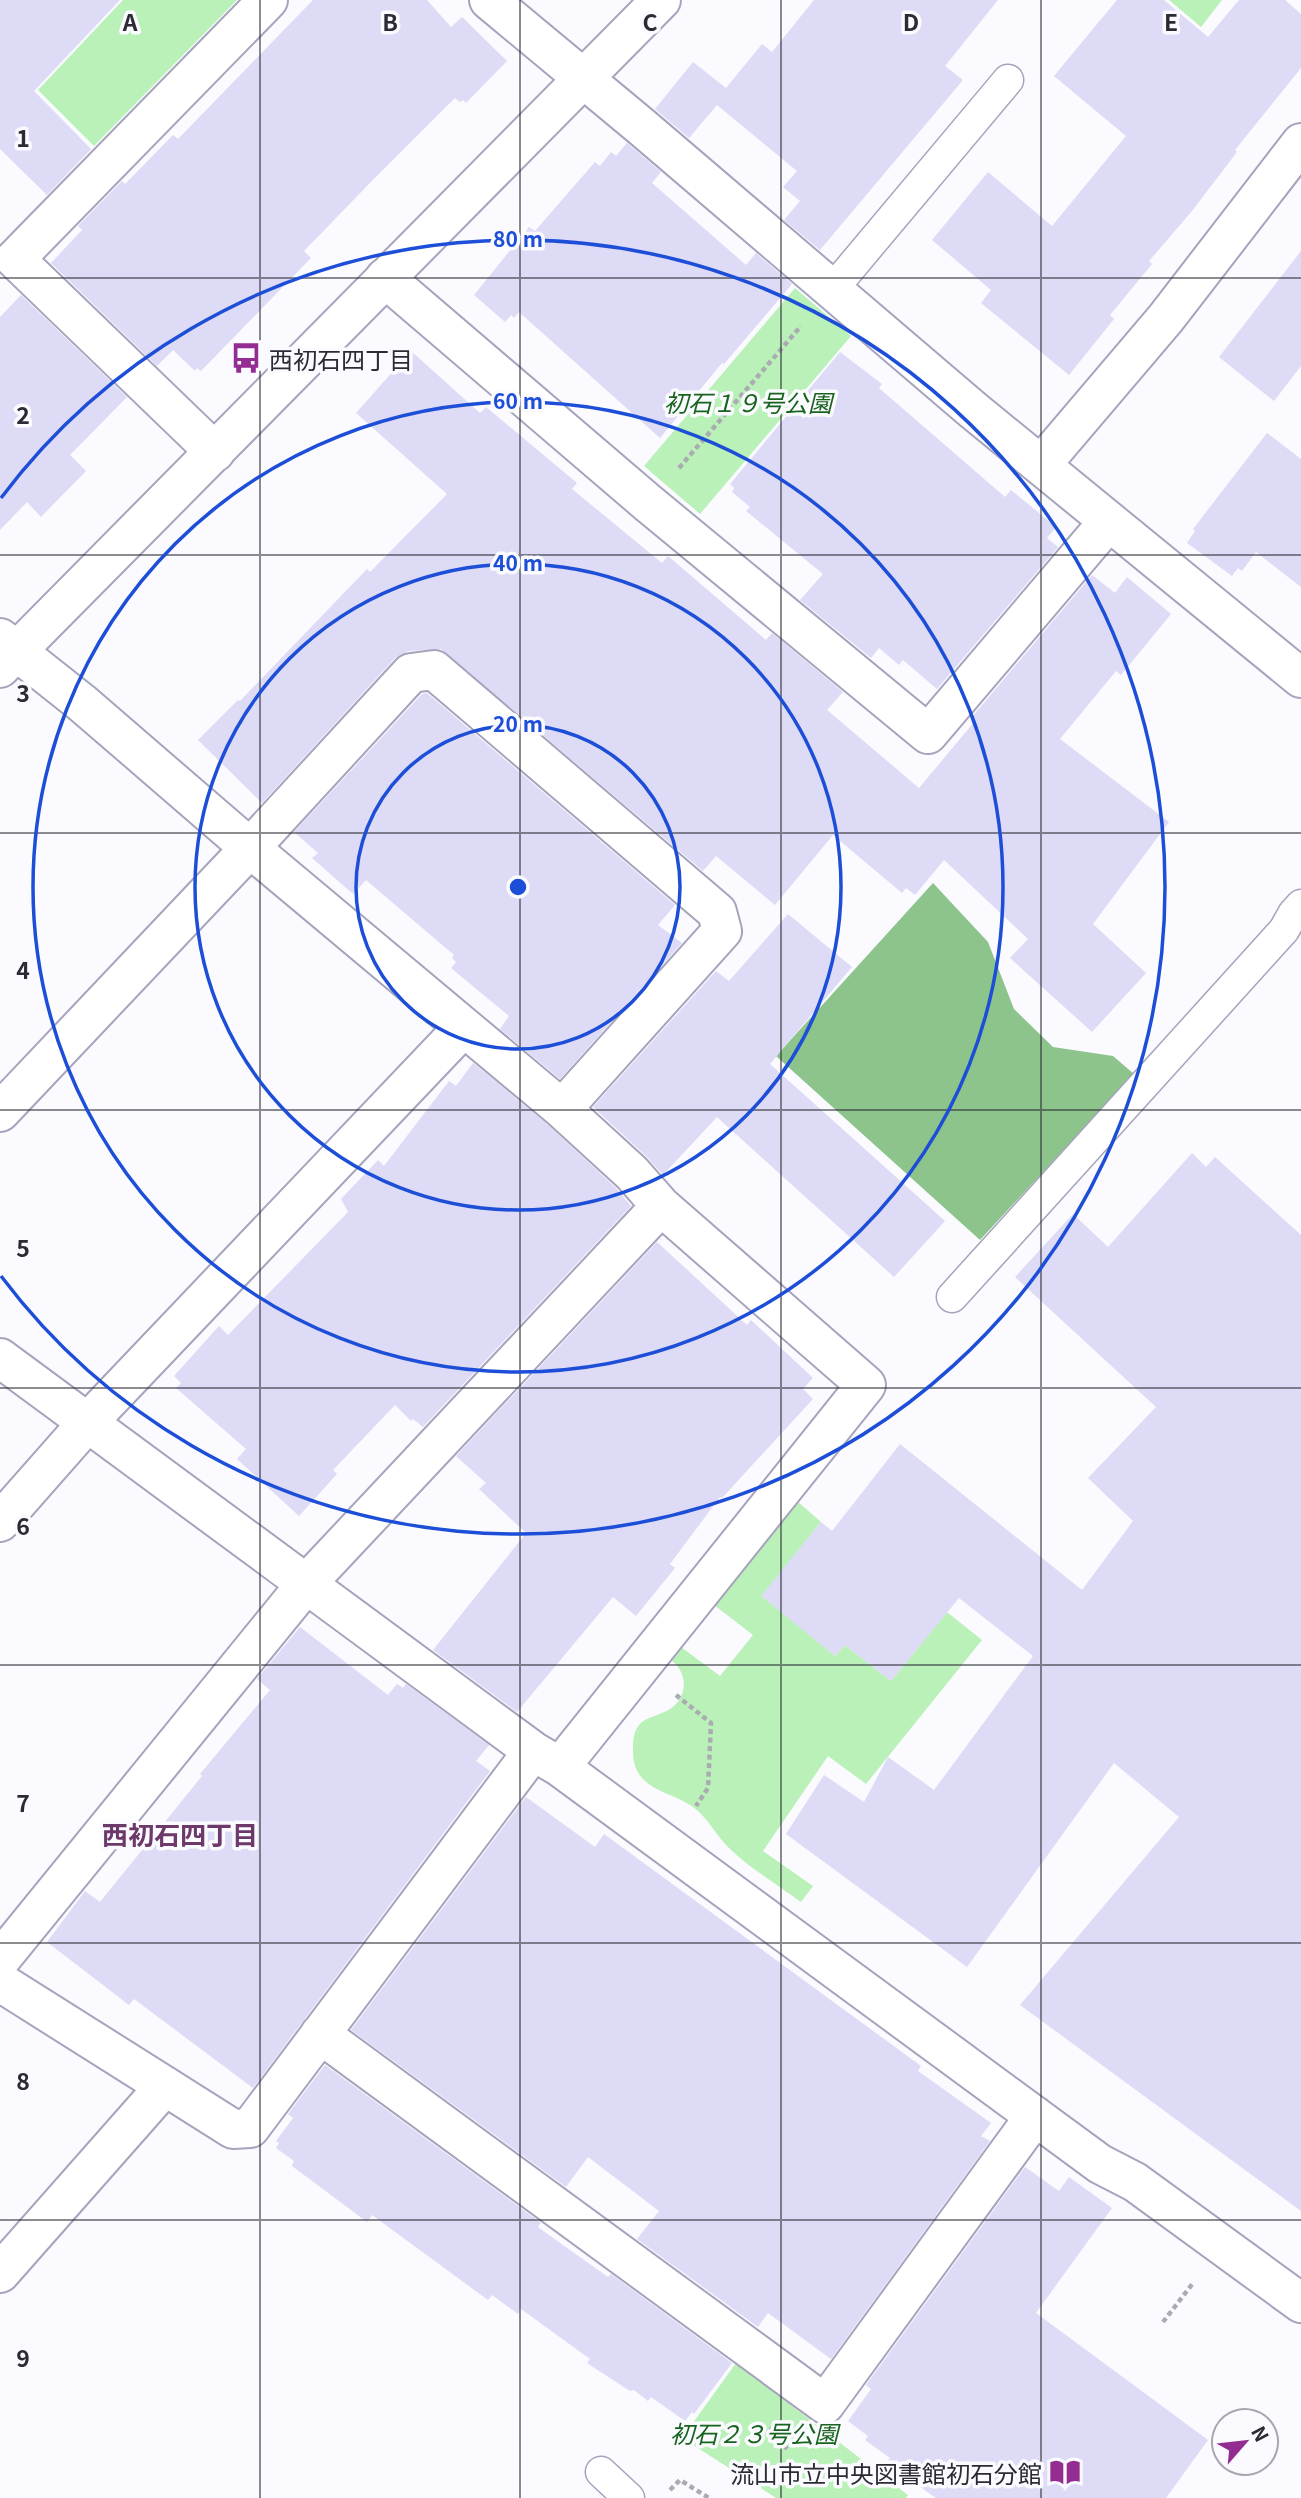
<svg xmlns="http://www.w3.org/2000/svg" width="1301" height="2498" font-family="Georgia,'Noto Sans JP',serif">
<style>
.green{fill:#baf1b8}
.forest{fill:#8dc48c}
.building{fill:#dddbf5}
.lines{fill:none;stroke-linecap:round;stroke-linejoin:round}
.service-casing{stroke:#a6a4bc;stroke-width:33}
.minor-casing{stroke:#a6a4bc;stroke-width:42}
.tertiary-casing{stroke:#a6a4bc;stroke-width:42}
.path{stroke:#ababb2;stroke-width:4.5;stroke-dasharray:5 3.5;stroke-linecap:butt}
.service{stroke:#fff;stroke-width:30}
.minor{stroke:#fff;stroke-width:38}
.tertiary{stroke:#fff;stroke-width:38}
.grid{fill:none;stroke:#2c2b35;stroke-width:2;stroke-opacity:0.55}
.ring{fill:none;stroke:#1d4ed8;stroke-width:3.5}
.labels{text-anchor:middle;dominant-baseline:central;stroke-width:7;stroke-linejoin:round;paint-order:stroke}
.poi-label{font-size:24px;fill:#2c2b35;stroke:#fafaff;text-anchor:start}
.park-label{font-size:24px;font-style:italic;fill:#18641e;stroke:#fafaff}
.neighbourhood-label{font-size:26px;font-weight:bold;fill:#6c396a;stroke:#fafaff}
.grid-label{font-size:23px;text-anchor:middle;font-weight:bold;fill:#2c2b35;stroke:#fafaff;stroke-width:7;stroke-linejoin:round;paint-order:stroke}
.centre{fill:#1d4ed8;stroke:#fafaff;stroke-width:3.5}
.ring-label{font-size:21px;text-anchor:middle;font-weight:bold;fill:#1d4ed8;stroke:#fafaff;stroke-width:7;stroke-linejoin:round;paint-order:stroke}
</style>
<rect width="100%" height="100%" fill="#fafaff"/>
<!-- green -->
<path class="green" d="M123 0H237L94 146 38 90Z
M1169 0H1222L1201 27Z
M795 288 851 336 700 514 644 466Z
M797 1501 821 1522 762 1596 835 1656 845 1645 891 1681 947 1612 982 1640 866 1784 828 1756 763 1851 813 1886 801 1902C777 1884 749 1868 728 1847 715 1834 708 1818 693 1807 677 1795 656 1793 642 1778 634 1769 633 1759 633 1748 633 1712 656 1721 674 1706 689 1692 686 1671 671 1660L681 1647 720 1676 753 1635 714 1605Z
M736 2363 908 2495 906 2498H776L682 2438Z"/>
<!-- forest -->
<path class="forest" d="M933 883 988 942 1014 1009 1053 1047 1113 1056 1134 1074 980 1240 776 1056Z"/>
<!-- building -->
<path class="building" d="M0 0H120L34 91 91 149 47 195 0 149Z
M313 0H427L451 27 462 17 507 61 466 103 463 100 460 102 455 98 367 186 304 251 311 258 201 371 197 368 195 371 173 350 157 366 51 263 82 230 78 226 122 181 125 184 173 135 178 139Z
M814 0H998L945 66 963 80 820 250 784 220 800 201 783 187 797 171 717 105 689 138 655 109 693 62 726 88 762 44 772 52Z
M1117 0H1164L1208 37 1239 0H1285L1301 14V68L1235 150 1237 152 1192 211 1149 261 1152 264 1110 315 1114 319 1069 375 981 303 991 290 932 240 988 172 1052 226 1126 136 1054 76Z
M627 143 661 172 652 183 746 265 756 253 792 284 724 364 722 363 660 438 519 312 514 318 511 315 505 322 474 295 529 227 535 231 595 162 600 166 611 152 616 156Z
M1301 251V366L1274 401 1219 357Z
M21 295 127 397 70 455 86 471 41 517 27 502 0 530V317Z
M411 351 480 413 486 407 577 483 572 489 662 563 668 556 766 640 772 633 843 692 827 710 919 788 975 721 971 718 1092 575 1115 593 1127 577 1171 614 1121 675 1116 671 1060 739 1169 822 1093 924 1146 973 1092 1032 1010 958 1028 939 944 860 915 895 906 888 902 893 833 835 775 905 716 856 703 871 441 649 408 651 395 658 262 803 198 740 238 700 240 701 367 569 370 572 447 494 356 413Z
M840 352 882 384 879 388 1005 497 1011 490 1056 527 1047 538 1058 547 937 689 903 660 899 665 879 648 871 658 800 600 823 574 746 511 750 507 732 492 734 488 730 484Z
M1267 433 1301 459V587L1256 552 1242 571 1238 568 1232 576 1187 543 1195 531 1193 529Z
M427 693 675 905 658 925 682 943 560 1079 500 1029 509 1016 451 968 456 962 452 958 454 955 366 880 353 894 312 858 318 853 294 832 422 694Z
M788 914 852 967 770 1064 945 1221 894 1277 717 1117 663 1175 647 1157 593 1107 716 971 729 981Z
M473 1063 548 1125 616 1188 631 1206 423 1427 413 1419 411 1421 395 1405 333 1470 337 1474 299 1516 237 1459 246 1449 176 1388 181 1383 174 1376 219 1326 228 1335 348 1212 341 1199 378 1160 384 1166 449 1081 456 1086Z
M1192 1153 1206 1167 1215 1157 1301 1235V2211L1020 2005 1179 1817 1114 1763 967 1967 786 1834 824 1775 864 1802 888 1757 934 1790 1033 1656 959 1598 891 1681 845 1645 835 1656 761 1596 821 1522 832 1531 900 1444 1082 1590 1133 1521 1088 1478 1156 1407 1015 1277 1073 1214 1108 1247Z
M657 1242 747 1325 751 1320 813 1378 803 1389 813 1399 722 1498 720 1497 670 1564 675 1568 636 1616 613 1597 517 1712 433 1650 526 1533 479 1489 486 1483 456 1456Z
M300 1627 388 1695 397 1684 403 1688 406 1684 489 1745 476 1761 490 1771 253 2088 134 1999 129 2005 47 1942 85 1891 100 1902 202 1776 200 1774 270 1690 257 1679Z
M526 1797 595 1847 604 1834 921 2066 918 2071 991 2123 981 2136 990 2141 831 2359 768 2313 758 2327 637 2239 659 2211 588 2157 566 2187 351 2030Z
M325 2065 541 2223 538 2226 539 2228 608 2277 611 2274 732 2363 694 2414 692 2412 685 2421 651 2397 648 2401 634 2390 630 2391 587 2363 590 2359 521 2309 518 2314 492 2295 488 2300 372 2215 367 2222 292 2166 294 2161 276 2148 279 2143 276 2141 293 2118 288 2114Z
M1025 2167 1059 2191 1069 2177 1112 2208 1036 2313 1208 2440 1166 2498H936L886 2463 890 2458 865 2440 868 2436 848 2421 871 2389 866 2385Z"/>
<g class="lines">
<defs>
<path id="service" d="M831 291 1008 80
M952 1297 1284 930 1293 914 1301 905
M601 2472 629 2498"/>
<path id="minor" d="M489 0 643 128 973 410 1301 678
M385 278 648 503 928 734 1109 521
M215 452 15 259 268 0
M1041 465 1166 318 1301 143
M0 638 82 703 250 848 562 1109 632 1173 661 1206 866 1385 560 1767
M0 1112 250 848 411 673 434 670 717 912 722 931 562 1109
M0 1358 533 1751 560 1767 1100 2164 1135 2182 1301 2303
M0 1522 88 1422 464 1027
M0 1960 306 1584 661 1206
M0 1982 233 2129 250 2128 533 1751
M320 2034 825 2404 1035 2116
M0 2273 165 2086"/>
<path id="tertiary" d="M0 668 661 0"/>
</defs>
<!-- service casing -->
<use href="#service" class="service-casing"/>
<!-- minor casing -->
<use href="#minor" class="minor-casing"/>
<!-- tertiary casing -->
<use href="#tertiary" class="tertiary-casing"/>
<!-- path -->
<path class="path" d="M679 468 801 326
M676 1695 711 1723 708 1788 696 1806
M1163 2322 1193 2283
M774 2427 770 2430 789 2451
M670 2490 680 2480 709 2498"/>
<!-- service -->
<use href="#service" class="service"/>
<!-- minor -->
<use href="#minor" class="minor"/>
<!-- tertiary -->
<use href="#tertiary" class="tertiary"/>
</g>
<!-- grid -->
<path class="grid" d="M260 0V2498M520 0V2498M781 0V2498M1041 0V2498M0 278H1301M0 555H1301M0 833H1301M0 1110H1301M0 1388H1301M0 1665H1301M0 1943H1301M0 2220H1301"/>
<!-- distance rings -->
<g class="ring">
<circle cx="518" cy="887" r="162"/>
<circle cx="518" cy="887" r="323"/>
<circle cx="518" cy="887" r="485"/>
<path d="M1 498A647 647 0 1 1 1 1276"/>
</g>
<!-- icons -->
<defs>
<symbol id="bus-bare" viewBox="-9 -9 18 18"><path d="M-5-6H5V4H4V6H2V4H-2V6H-4V4H-5ZM-3.5-4V0h7V-4ZM-3.5 1.2v1.5H-2V1.2ZM2 1.2v1.5H3.5V1.2Z" fill="#942d92" stroke="#fafaff" stroke-width="2.5" paint-order="stroke"/></symbol>
<symbol id="library-bare" viewBox="-9 -9 18 18"><path d="M-6-4Q-3-5.5-.7-3.5V5Q-3 3-6 4ZM6-4Q3-5.5 .7-3.5V5Q3 3 6 4Z" fill="#942d92" stroke="#fafaff" stroke-width="2.5" paint-order="stroke"/></symbol>
</defs>
<g fill-rule="evenodd">
<use href="#bus-bare" x="224" y="336" width="44" height="44"/>
<use href="#library-bare" x="1043" y="2450" width="44" height="44"/>
</g>
<g class="labels">
<!-- poi labels -->
<g class="poi-label">
<text x="269" y="358">西初石四丁目</text>
<text x="1042" y="2472" text-anchor="end">流山市立中央図書館初石分館</text>
</g>
<!-- park labels -->
<g class="park-label">
<text x="748" y="401">初石１９号公園</text>
<text x="754" y="2432">初石２３号公園</text>
</g>
<!-- neighbourhood labels -->
<g class="neighbourhood-label">
<text x="180" y="1833">西初石四丁目</text>
</g>
</g>
<g class="grid-label">
<text x="130" y="31">A</text>
<text x="390" y="31">B</text>
<text x="650" y="31">C</text>
<text x="911" y="31">D</text>
<text x="1171" y="31">E</text>
<text x="23" y="147">1</text>
<text x="23" y="424">2</text>
<text x="23" y="702">3</text>
<text x="23" y="979">4</text>
<text x="23" y="1257">5</text>
<text x="23" y="1535">6</text>
<text x="23" y="1812">7</text>
<text x="23" y="2090">8</text>
<text x="23" y="2367">9</text>
</g>
<circle cx="518" cy="887" r="10" class="centre"/>
<g class="ring-label">
<text x="518" y="247">80 m</text>
<text x="518" y="409">60 m</text>
<text x="518" y="571">40 m</text>
<text x="518" y="732">20 m</text>
</g>
<!-- north arrow -->
<g transform="translate(1245 2442) rotate(62)"><circle r="33" fill="#fafaff" stroke="#a8a7ae" stroke-width="2"/>
<path d="M0-5L12 26L0 18L-12 26Z" fill="#942d92"/>
<text y="-10" font-size="19" font-weight="bold" text-anchor="middle" fill="#2c2b35">N</text>
</g>
</svg>
